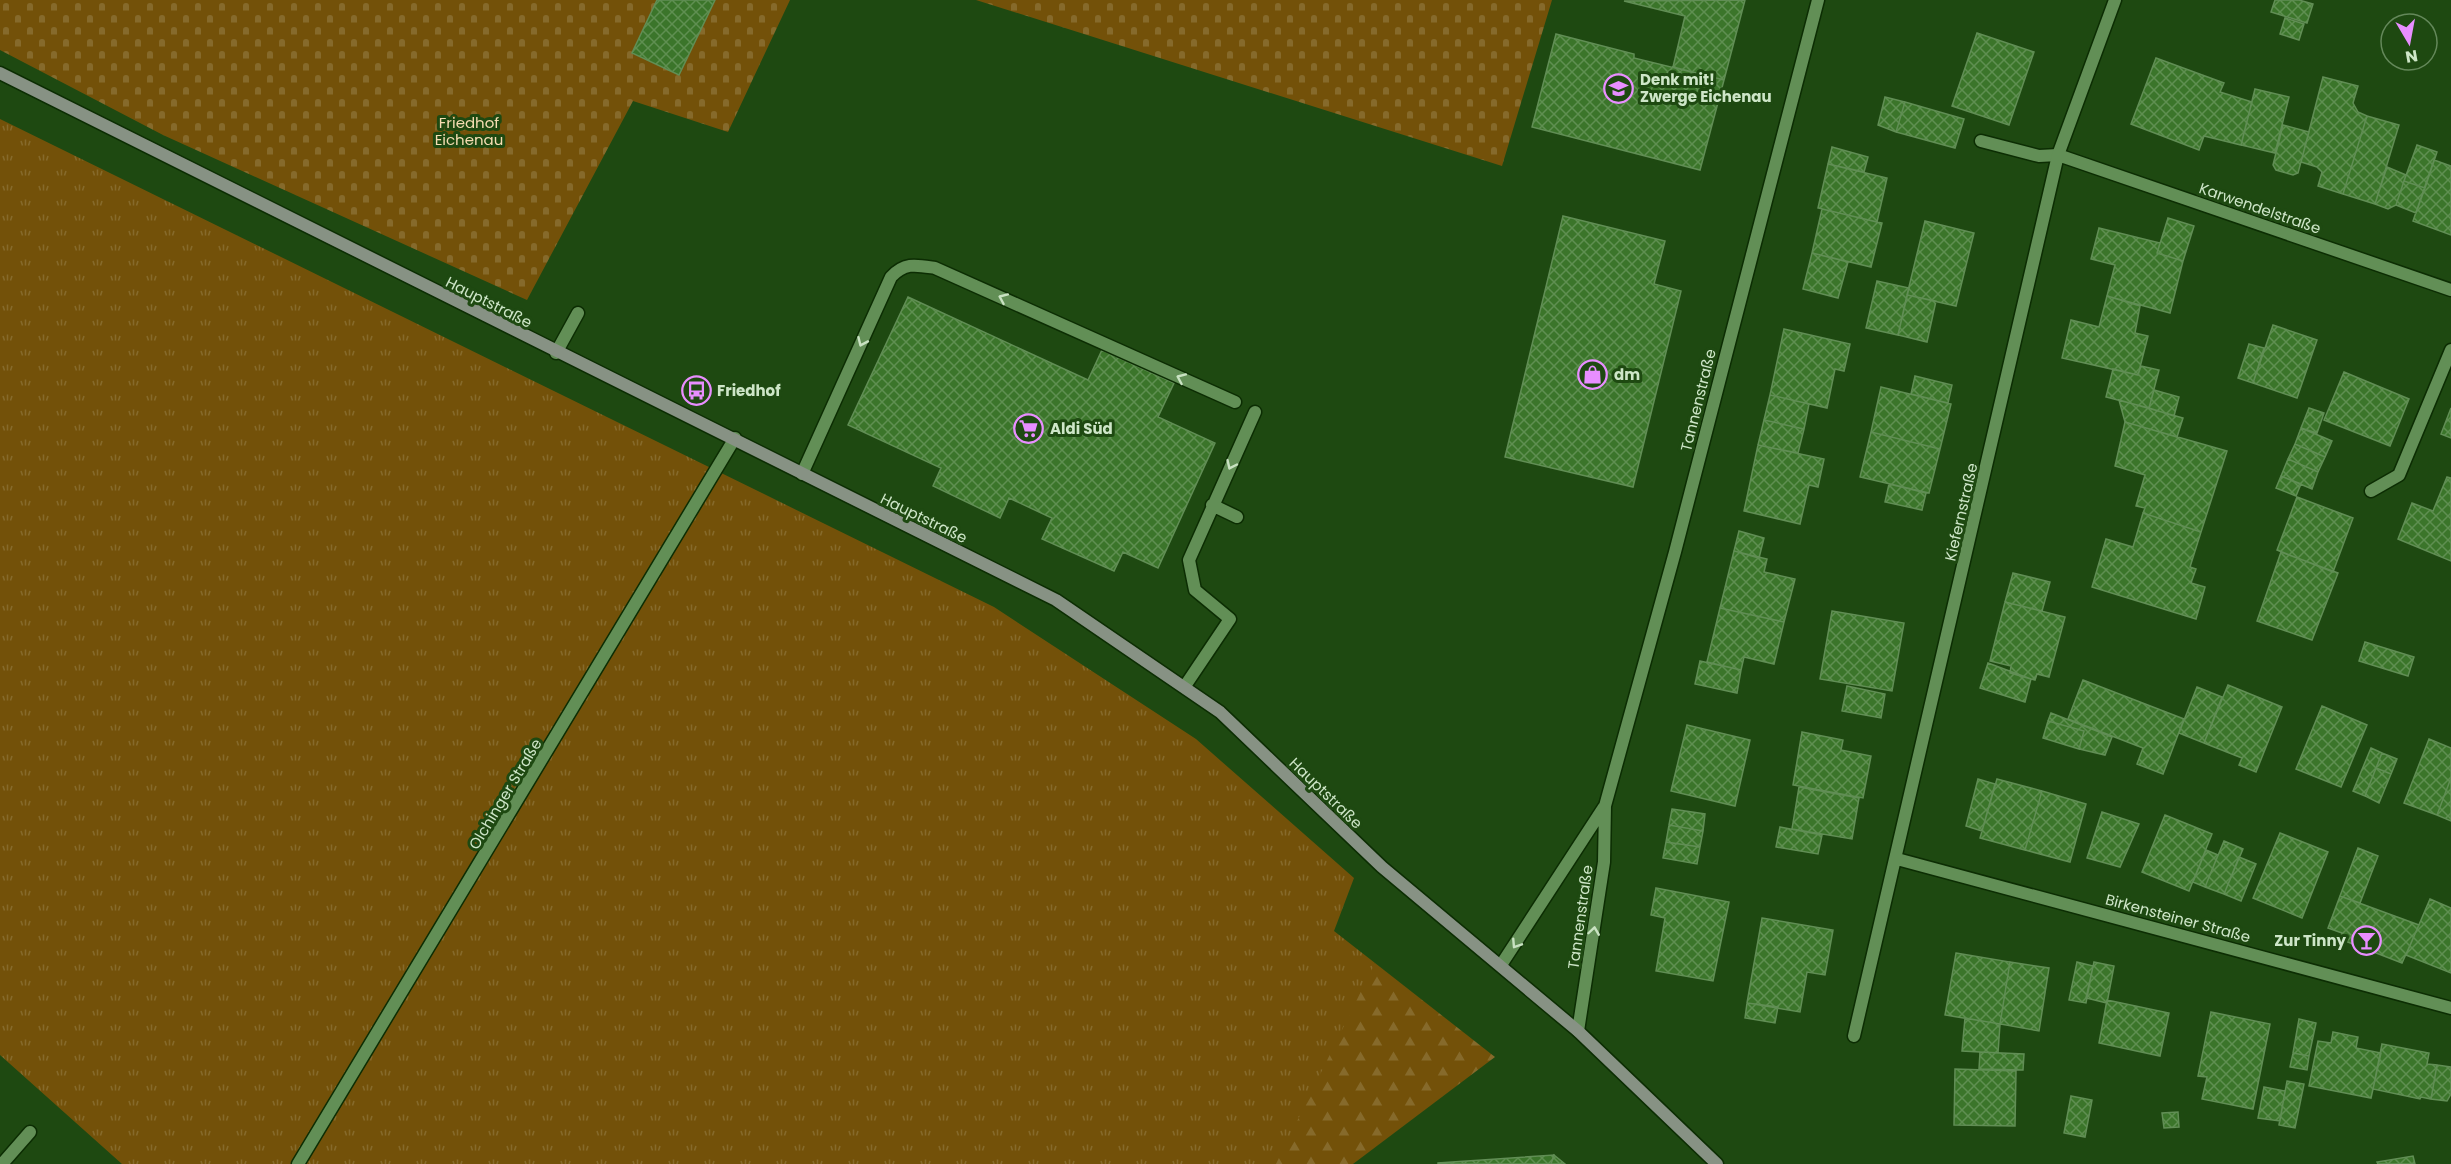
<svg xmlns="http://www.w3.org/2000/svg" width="2451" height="1164" font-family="Poppins,sans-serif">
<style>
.forest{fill:url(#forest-firs)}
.cemetery{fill:url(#cemetery-stones)}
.park{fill:url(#park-tufts)}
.building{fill:url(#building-cross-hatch);stroke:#618e55;stroke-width:1.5}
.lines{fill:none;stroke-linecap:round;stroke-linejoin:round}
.service-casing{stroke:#0c2d03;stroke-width:15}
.minor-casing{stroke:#0c2d03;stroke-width:15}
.secondary-casing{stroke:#0c2d03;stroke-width:15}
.service{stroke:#628f56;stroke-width:12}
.minor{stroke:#628f56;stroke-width:12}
.secondary{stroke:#879284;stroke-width:12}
.oneway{stroke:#c9e2c2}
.labels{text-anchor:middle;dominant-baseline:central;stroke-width:6;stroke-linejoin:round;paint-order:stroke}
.poi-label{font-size:15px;font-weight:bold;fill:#cee6c8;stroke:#1e4911;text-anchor:start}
.park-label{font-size:15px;fill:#f7ddb3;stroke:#1e4911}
.street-label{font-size:15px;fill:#cee6c8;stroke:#1e4911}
</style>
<defs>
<pattern id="forest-firs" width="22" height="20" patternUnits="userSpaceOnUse" patternTransform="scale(1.5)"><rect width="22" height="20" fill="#735109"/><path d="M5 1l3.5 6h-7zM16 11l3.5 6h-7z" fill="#866a2b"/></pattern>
<pattern id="cemetery-stones" width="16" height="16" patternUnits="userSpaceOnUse" patternTransform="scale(1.5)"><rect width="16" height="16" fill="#735109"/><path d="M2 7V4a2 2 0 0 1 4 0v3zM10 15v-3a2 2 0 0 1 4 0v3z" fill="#866a2b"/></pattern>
<pattern id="park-tufts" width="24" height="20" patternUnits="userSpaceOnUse" patternTransform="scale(1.5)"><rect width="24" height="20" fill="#735109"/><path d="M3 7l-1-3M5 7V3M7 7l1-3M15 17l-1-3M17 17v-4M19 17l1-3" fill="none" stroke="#866a2b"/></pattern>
<pattern id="building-cross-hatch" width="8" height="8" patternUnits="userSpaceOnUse" patternTransform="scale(1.5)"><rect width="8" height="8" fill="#3b752a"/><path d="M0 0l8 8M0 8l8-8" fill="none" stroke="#5f8f51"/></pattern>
</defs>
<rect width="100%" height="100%" fill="#1e4911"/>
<!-- forest -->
<path class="forest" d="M1375 963 1495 1057 1353 1164H1243L1267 1067Z"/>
<!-- cemetery -->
<path class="cemetery" d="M0 0H790L728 132 633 101 527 300 163 135 0 50Z
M976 0H1552L1502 166Z"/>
<!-- park -->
<path class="park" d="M0 119 994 607 1196 739 1354 878 1334 931 1375 963 1276 1164H122L0 1055Z"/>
<!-- building -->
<path class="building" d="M657 0H715L679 75 632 53Z
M1745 0 1724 80 1673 67 1685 16 1624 1Z
M2275 0H2299L2313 4 2307 23 2271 12Z
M2285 18 2304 24 2299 40 2280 34Z
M1977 33 2034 52 2009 125 1952 106Z
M1556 34 1634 54V58L1724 80 1700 170 1532 127Z
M2156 58 2224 83 2220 92 2252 102 2241 145 2204 136 2199 150 2131 124Z
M2323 77 2358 86 2353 103 2358 112 2367 116 2343 194 2318 186 2322 172 2317 167 2301 162Z
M2255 89 2289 97 2275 153 2241 145Z
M1885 97 1905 102 1896 132 1878 125Z
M1905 102 1964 119 1955 148 1896 132Z
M2367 116 2399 125 2375 204 2343 194Z
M2283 125 2309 132 2298 173 2293 175 2276 170 2273 165Z
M2417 145 2437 152 2425 188 2404 181Z
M1832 147 1868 157 1864 172 1828 164Z
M2434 160 2451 166V235L2413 221Z
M1828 164 1887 178 1877 222 1818 208Z
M2387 167 2406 175 2396 205 2388 209 2375 204Z
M2404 181 2425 188 2416 213 2396 205Z
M1822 209 1882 223 1871 267 1812 253Z
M1563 216 1665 241 1654 284 1681 291 1633 487 1505 457Z
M2168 218 2194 226 2183 261 2157 253Z
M1925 221 1974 233 1956 306 1907 295Z
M2099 228 2160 243 2157 253 2183 261 2170 313 2107 296 2115 265 2091 259Z
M1812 253 1848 262 1838 298 1803 289Z
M1877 281 1909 288 1898 335 1866 328Z
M1907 295 1936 301 1927 342 1898 335Z
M2107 296 2140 306 2135 333 2148 336 2138 375 2062 358 2071 320 2099 327Z
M908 297 1088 380 1102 350 1174 383 1158 417 1215 443 1158 568 1123 552 1114 571 1042 539 1052 518 1009 498 1000 518 933 486 941 468 848 425Z
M2273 325 2317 340 2297 398 2253 383Z
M1784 329 1850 344 1844 371 1835 369 1827 408 1770 395Z
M2249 344 2264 348 2253 383 2238 378Z
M2141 366 2159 370 2149 408 2106 397 2113 369 2138 375Z
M2344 372 2409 399 2390 446 2324 420Z
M1915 376 1952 385 1948 403 1911 394Z
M1881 387 1951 404 1940 449 1871 432Z
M2154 390 2179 397 2174 416 2149 408Z
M1770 395 1809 404 1804 429 1764 420Z
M2119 400 2183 418 2177 437 2125 422Z
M2309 408 2324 413 2317 433 2301 428Z
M2451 408V438L2441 434Z
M1764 420 1804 429 1798 453 1758 445Z
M2125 422 2227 451 2201 532 2143 513 2145 508 2136 506 2145 475 2115 466Z
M2301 428 2332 441 2325 457 2295 444Z
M1871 432 1940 449 1929 493 1860 477Z
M2295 444 2325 457 2318 472 2288 459Z
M1758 445 1824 459 1818 487 1809 485 1800 524 1744 511Z
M2288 459 2318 472 2312 489 2281 476Z
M2281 476 2301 484 2296 496 2276 488Z
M2447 477 2451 478V561L2398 539 2412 503 2433 511Z
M1889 484 1926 493 1922 510 1885 502Z
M2297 497 2353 518 2333 572 2277 550Z
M2143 513 2201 532 2190 567 2196 569 2191 583 2205 587 2196 619 2092 587 2106 539 2133 547Z
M1739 531 1764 538 1759 558 1734 551Z
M1734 551 1767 559 1764 572 1795 579 1784 622 1720 608Z
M2281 552 2338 573 2312 640 2257 621Z
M2013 573 2050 582 2042 611 2005 602Z
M2005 602 2065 617 2049 677 2037 674 2035 680 2031 679 2010 673 2011 666 1990 661Z
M1720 608 1784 622 1774 664 1744 657 1741 670 1707 662Z
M1832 611 1904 623 1892 691 1820 679Z
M2365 642 2414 657 2408 676 2359 661Z
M1700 661 1741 670 1737 693 1695 684Z
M1988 663 2031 679 2025 702 1980 688Z
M2083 680 2184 719 2163 774 2137 764 2143 748 2068 719Z
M2228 685 2282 707 2256 772 2239 765 2242 758 2204 743Z
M1847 686 1885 694 1881 718 1842 711Z
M2197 687 2222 697 2204 743 2179 733Z
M2322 706 2367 725 2341 787 2296 769Z
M2051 713 2112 737 2105 755 2079 749 2084 731 2048 721Z
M2048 721 2084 731 2079 749 2043 738Z
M1687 725 1750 740 1735 806 1671 791Z
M1802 732 1843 740 1841 750 1871 756 1863 798 1793 785Z
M2429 739 2451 748V778L2437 815 2404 803Z
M2371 748 2382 753 2365 796 2353 791Z
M2382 753 2397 759 2391 774 2376 768Z
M2376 768 2391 774 2379 803 2365 796Z
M2451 778V821L2437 815Z
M1978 779 1995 784 1982 831 1966 826Z
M1997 779 2042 791 2025 850 1980 838Z
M1799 787 1859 798 1852 839 1792 829Z
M2042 791 2086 804 2070 862 2025 850Z
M1672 809 1705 814 1703 831 1669 825Z
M2102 812 2139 824 2120 867 2087 858Z
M2165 815 2212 834 2189 891 2142 872Z
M1669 825 1703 831 1700 847 1666 842Z
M1780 827 1822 835 1818 854 1776 847Z
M2280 833 2328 852 2302 918 2253 898Z
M2224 841 2243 849 2224 894 2205 887Z
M1666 842 1700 847 1697 864 1663 858Z
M2358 848 2378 856 2360 903 2340 896Z
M2206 850 2218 855 2205 887 2193 882Z
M2239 857 2256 864 2241 901 2224 894Z
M1656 888 1729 902 1713 981 1656 971 1665 918 1651 915Z
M2340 896 2419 925 2402 963 2340 939 2342 933 2328 928Z
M2430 899 2451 908V973L2406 955Z
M1762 918 1833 930 1825 975 1807 972 1800 1012 1747 1003Z
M1956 953 2010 962 2000 1024 1945 1015Z
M2010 962 2049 968 2039 1031 2000 1024Z
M2077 962 2093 966 2086 1003 2069 1000Z
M2094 962 2114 966 2107 1003 2086 998Z
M2107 1000 2169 1013 2160 1056 2099 1043Z
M1747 1003 1778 1007 1775 1023 1745 1018Z
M2211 1012 2270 1024 2253 1109 2202 1099 2207 1077 2198 1076Z
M1965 1018 2000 1024 1998 1053 1962 1051Z
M2299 1019 2316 1023 2309 1056 2293 1053Z
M2333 1032 2358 1037 2356 1048 2381 1053 2371 1098 2309 1086 2318 1041 2331 1043Z
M2382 1044 2429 1053 2427 1064 2437 1065 2431 1099 2421 1097 2420 1099 2373 1089Z
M1980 1052 2024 1054 2023 1070 1979 1069Z
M2293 1053 2309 1056 2307 1070 2290 1067Z
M2437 1065 2451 1067V1094L2447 1101 2431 1099Z
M1955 1069 2016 1071 2015 1126 1954 1125Z
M2287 1081 2304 1084 2295 1128 2279 1125Z
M2264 1087 2285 1091 2280 1121 2258 1118Z
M2071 1096 2092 1100 2085 1137 2064 1133Z
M2178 1112 2179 1127 2164 1128 2162 1113Z
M1554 1155 1565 1164H1551Z
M1554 1155 1551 1164H1438V1163Z
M2413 1156 2415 1164H2378L2377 1162Z"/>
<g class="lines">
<defs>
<path id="service" d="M1981 141 2039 156 2058 155
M556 353 578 313
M802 474 891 277C905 262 916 265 935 268L1235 402
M2371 491 2399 475 2451 350
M1212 505 1237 517
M1185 686 1230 619 1195 590 1189 560 1255 412"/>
<path id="minor" d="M2058 155 2451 290
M1897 859 2451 1008
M1501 965 1604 807
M1578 1031 1604 862 1605 806 1675 552 1818 0
M1854 1036 2058 155 2115 0
M2 1164 30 1132
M298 1164 735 438"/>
<path id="secondary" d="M0 73 1056 600 1220 712 1382 867 1578 1031 1717 1164"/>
</defs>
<!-- service casing -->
<use href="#service" class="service-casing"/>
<!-- minor casing -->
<use href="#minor" class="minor-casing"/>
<!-- secondary casing -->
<use href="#secondary" class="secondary-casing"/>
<!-- service -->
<use href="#service" class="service"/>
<!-- minor -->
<use href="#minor" class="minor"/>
<!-- secondary -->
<use href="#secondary" class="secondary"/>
</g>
<!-- one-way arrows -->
<defs><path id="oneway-chevron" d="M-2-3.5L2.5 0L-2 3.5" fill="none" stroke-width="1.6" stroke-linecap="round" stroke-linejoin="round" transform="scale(1.5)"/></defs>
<g class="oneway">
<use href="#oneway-chevron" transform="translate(1003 298) rotate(-156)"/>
<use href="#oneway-chevron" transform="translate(862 342) rotate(114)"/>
<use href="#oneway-chevron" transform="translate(1181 378) rotate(-156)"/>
<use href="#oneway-chevron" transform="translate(1231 465) rotate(115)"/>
<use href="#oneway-chevron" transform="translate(1594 931) rotate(-82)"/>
<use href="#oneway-chevron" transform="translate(1516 944) rotate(123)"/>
</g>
<!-- icons -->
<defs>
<symbol id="school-ring" viewBox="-11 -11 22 22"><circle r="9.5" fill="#1e4911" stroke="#e88eff" stroke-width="1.5"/><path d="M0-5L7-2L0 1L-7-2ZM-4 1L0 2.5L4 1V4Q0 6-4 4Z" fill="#e88eff"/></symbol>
<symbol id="shop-ring" viewBox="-11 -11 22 22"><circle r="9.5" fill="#1e4911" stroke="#e88eff" stroke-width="1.5"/><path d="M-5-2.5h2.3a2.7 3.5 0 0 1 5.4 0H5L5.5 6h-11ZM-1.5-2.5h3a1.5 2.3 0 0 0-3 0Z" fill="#e88eff"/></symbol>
<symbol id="bus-ring" viewBox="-11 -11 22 22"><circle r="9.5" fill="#1e4911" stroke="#e88eff" stroke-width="1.5"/><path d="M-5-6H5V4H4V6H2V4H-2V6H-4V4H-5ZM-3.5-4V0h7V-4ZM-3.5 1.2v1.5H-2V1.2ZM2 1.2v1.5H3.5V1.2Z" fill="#e88eff"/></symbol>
<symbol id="supermarket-ring" viewBox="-11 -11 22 22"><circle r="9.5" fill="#1e4911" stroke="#e88eff" stroke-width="1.5"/><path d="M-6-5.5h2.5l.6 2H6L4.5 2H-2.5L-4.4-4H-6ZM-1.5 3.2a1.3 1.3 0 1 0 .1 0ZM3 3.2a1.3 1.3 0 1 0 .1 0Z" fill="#e88eff"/></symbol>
<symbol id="bar-ring" viewBox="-11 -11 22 22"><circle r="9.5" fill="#1e4911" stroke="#e88eff" stroke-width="1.5"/><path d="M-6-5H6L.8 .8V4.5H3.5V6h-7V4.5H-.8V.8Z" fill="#e88eff"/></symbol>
</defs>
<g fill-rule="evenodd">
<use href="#school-ring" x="1602" y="72" width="33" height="33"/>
<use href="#shop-ring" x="1576" y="358" width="33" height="33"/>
<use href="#bus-ring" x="680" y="374" width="33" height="33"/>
<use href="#supermarket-ring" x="1012" y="412" width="33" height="33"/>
<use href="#bar-ring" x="2350" y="924" width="33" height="33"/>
</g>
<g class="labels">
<!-- poi labels -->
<g class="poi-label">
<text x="1640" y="79">Denk mit!<tspan x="1640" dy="17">Zwerge Eichenau</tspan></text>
<text x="1614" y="374">dm</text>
<text x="717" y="390">Friedhof</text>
<text x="1050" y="428">Aldi Süd</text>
<text x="2346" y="940" text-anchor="end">Zur Tinny</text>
</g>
<!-- park labels -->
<g class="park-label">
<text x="469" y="122">Friedhof<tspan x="469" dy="17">Eichenau</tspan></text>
</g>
<!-- street labels -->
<g class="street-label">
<text transform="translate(2260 208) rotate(19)">Karwendelstraße</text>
<text transform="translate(489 302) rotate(27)">Hauptstraße</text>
<text transform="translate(1698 400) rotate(-76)">Tannenstraße</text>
<text transform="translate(1961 512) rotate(-77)">Kiefernstraße</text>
<text transform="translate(924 518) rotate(26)">Hauptstraße</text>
<text transform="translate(1326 793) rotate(44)">Hauptstraße</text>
<text transform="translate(505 794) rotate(-59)">Olchinger Straße</text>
<text transform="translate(1580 917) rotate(-82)">Tannenstraße</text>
<text transform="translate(2178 918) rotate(15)">Birkensteiner Straße</text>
</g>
</g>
<!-- north arrow -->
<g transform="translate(2409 42) rotate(170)"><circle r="28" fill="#1e4911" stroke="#64885a" stroke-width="1.5"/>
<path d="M0-4.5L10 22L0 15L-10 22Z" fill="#e88eff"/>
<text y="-9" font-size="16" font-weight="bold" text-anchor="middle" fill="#cee6c8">N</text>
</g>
</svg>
